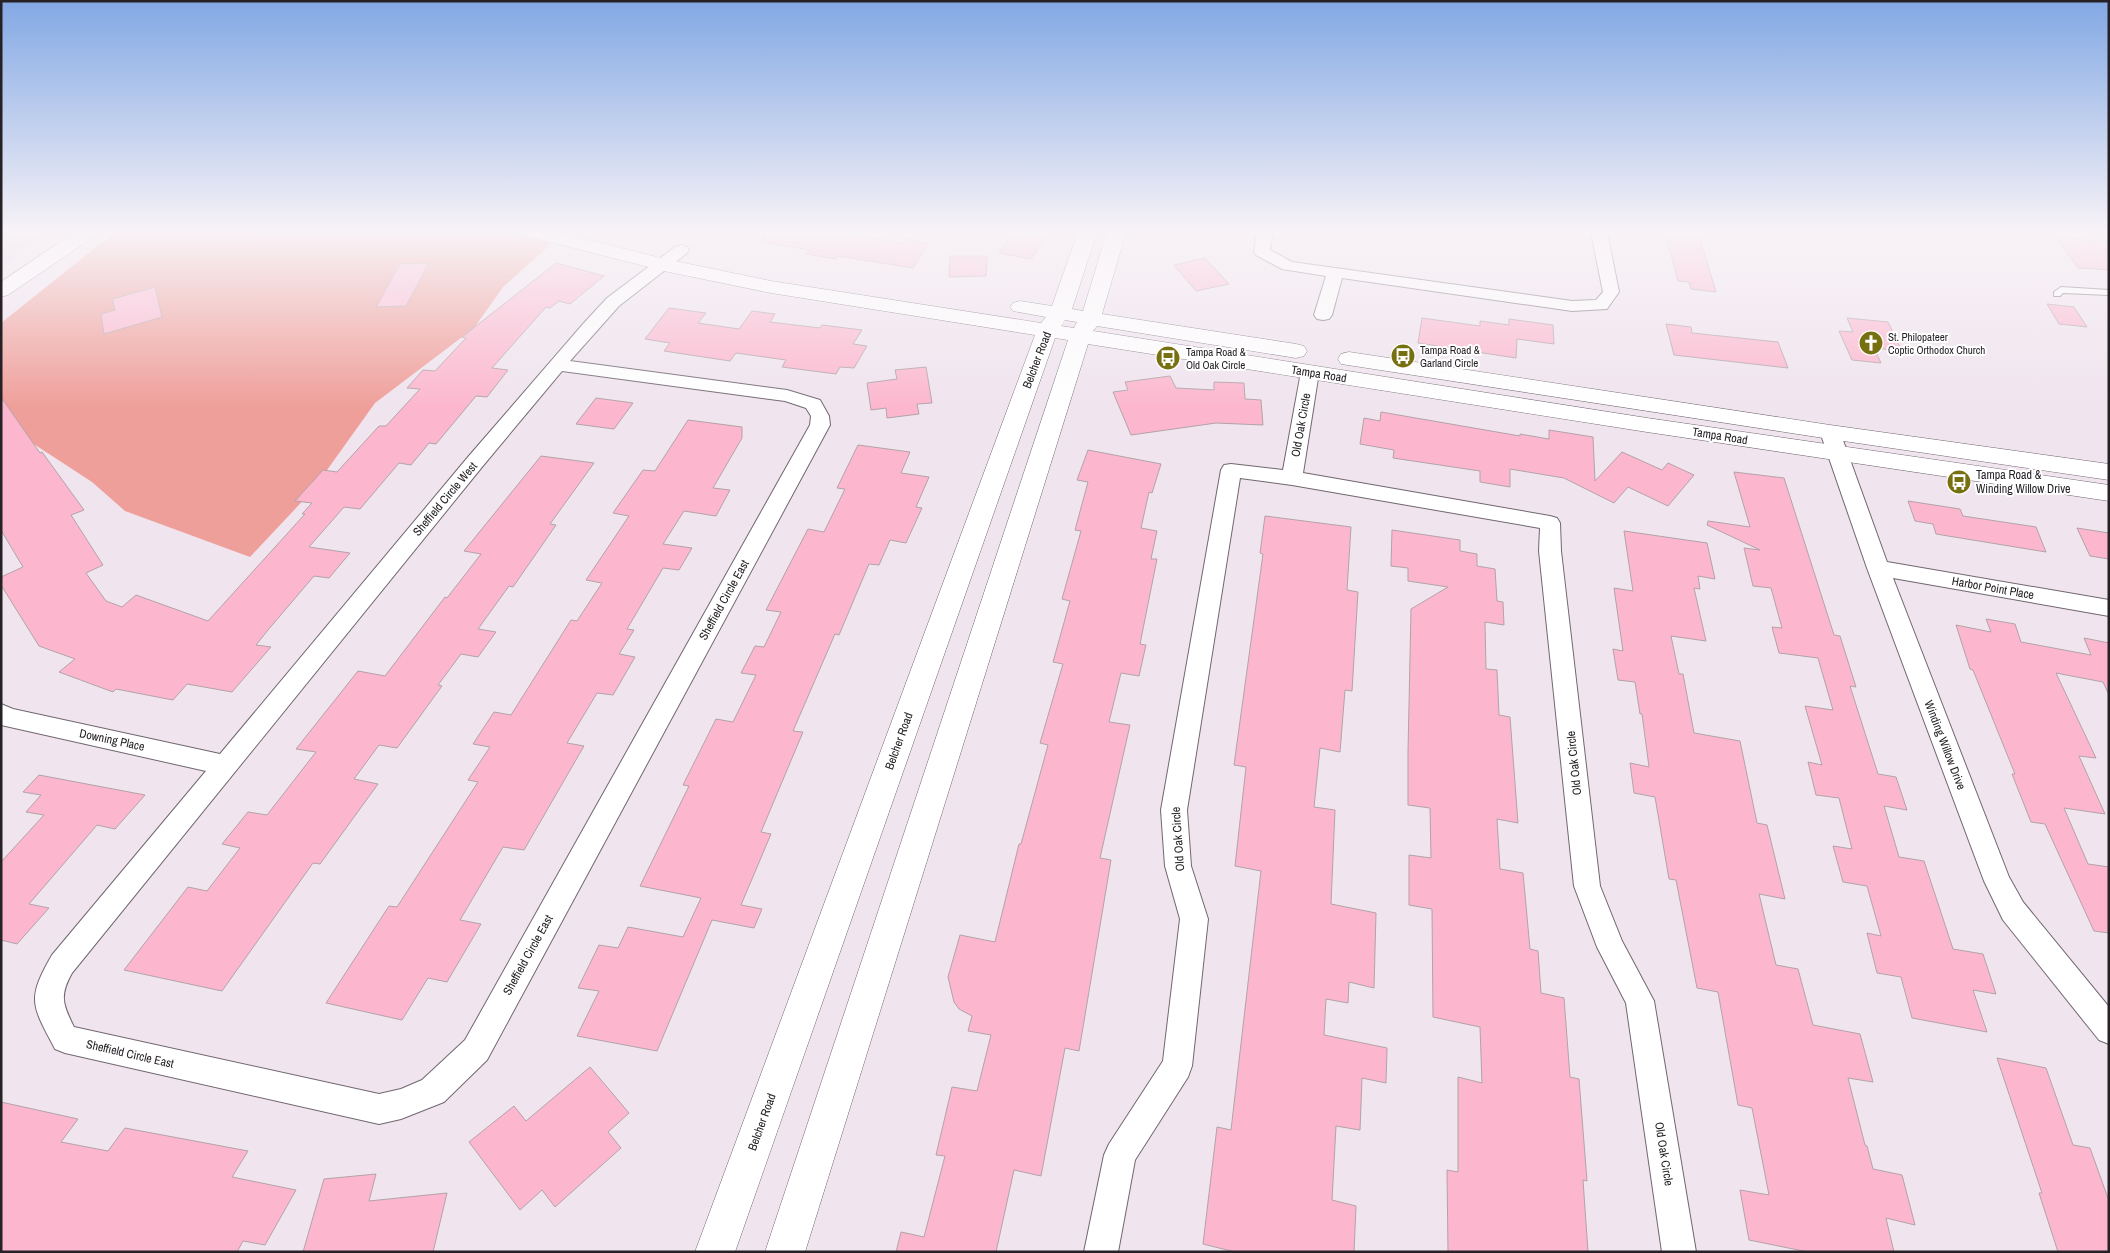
<svg xmlns="http://www.w3.org/2000/svg" width="2110" height="1253" font-family="'Archivo Narrow',sans-serif">
<style>
.built{fill:#e6d5e4}
.green{fill:#ef9f9a}
.building{fill:#fcb7ce;stroke:#b2a3a7}
.lines{fill:none;stroke-linecap:round;stroke-linejoin:round}
.lane-casing{stroke:#716770;stroke-width:2}
.street-casing{stroke:#716770;stroke-width:2}
.secondary-casing{stroke:#716770;stroke-width:1}
.lane{fill:#fff;fill-rule:evenodd}
.street{fill:#fff;fill-rule:evenodd}
.secondary{fill:#fff;fill-rule:evenodd}
.labels{text-anchor:middle;dominant-baseline:central;stroke-width:4;stroke-linejoin:round;paint-order:stroke}
.far-poi-label{font-size:11px;fill:#252125;stroke:#fff;text-anchor:start}
.street-label{font-size:12px;fill:#252125;stroke:#fff}
.poi-label{font-size:12px;fill:#252125;stroke:#fff;text-anchor:start}
</style>
<rect width="100%" height="100%" fill="#f0e4ee"/>
<!-- built -->
<path class="built" d="M1 232H52L1 267Z"/>
<!-- green -->
<path class="green" d="M115 232H510L552 243 503 287 474 328 375 403 312 491 250 557 125 511 92 482 23 437 1 410V323Z"/>
<!-- building -->
<path class="building" d="M764 232H835L902 243 904 239 929 243 913 268 838 256 836 259 806 254 809 250 763 242Z
M1014 232H1018L1046 237 1031 259 999 253Z
M1665 232H1698L1716 292 1691 289 1689 282 1678 281Z
M2056 237 2109 242V270L2078 268Z
M950 256H987L986 276 949 277Z
M1205 258 1229 284 1196 291 1174 265Z
M429 263 406 306 376 307 400 264Z
M556 263 604 276 570 304 559 301 550 308 546 307 492 368 508 370 487 397 476 396 436 444 429 443 411 465 399 463 360 509 344 507 309 547 350 553 329 578 314 576 268 630 256 645 271 647 232 692 187 684 173 700 116 689 113 692 59 672 75 659 39 646 1 585V577L23 567 1 530V397L40 453 42 452 84 510 71 515 103 565 86 573 106 601 122 607 136 595 208 621 305 514H302L312 503 295 501 323 470 337 472 379 426H386L420 389 407 388 423 370 435 371 466 338 462 337Z
M155 287 162 317 104 334 101 314 115 310 112 299Z
M2047 304 2074 307 2087 327 2059 324Z
M669 308 706 313 698 323 739 329 752 311 775 314 770 322 820 328 822 325 862 330 853 344 867 346 854 368 840 367 836 374 782 367 786 360 736 353 730 361 664 351 670 343 645 339Z
M1422 318 1480 326V321L1509 325V319L1553 325 1554 344 1517 339 1516 358 1418 343Z
M1847 318 1888 322 1902 351 1874 348 1881 363 1852 360 1839 331 1853 332Z
M1666 324 1691 327 1692 333 1778 342 1788 368 1674 355Z
M926 367 932 403 917 404 919 414 887 418 886 408 871 410 867 383 897 379 895 370Z
M1170 376 1176 388 1214 390V382L1244 383 1245 399 1261 400 1263 425 1216 423 1131 435 1113 392 1128 390 1125 382Z
M596 398 633 403 614 429 576 424Z
M1381 412 1520 436V434L1549 439V430L1593 437 1595 481 1622 452 1662 470 1668 463 1694 475 1668 506 1628 487 1614 503 1564 478 1510 469V487L1480 482V471L1393 458 1394 450 1360 444 1364 418 1380 421Z
M688 420 742 427V438L713 488 730 490 716 516 684 511 663 544 692 548 679 570 663 568 627 629 634 630 619 654 635 657 613 695 597 693 567 743 584 746 524 850 503 847 460 920 481 924 447 982 428 978 402 1020 326 1003 389 906 397 907 478 782 468 780 490 747 473 744 494 712 511 715 571 620 577 621 602 583 586 580 629 516 613 513 643 470 655 471Z
M858 445 910 452 901 473 929 477 916 507 922 508 906 543 890 540 879 565 869 564 839 635 835 634 793 731 803 732 761 832 771 834 741 905 762 909 754 928 712 920 657 1051 577 1036 599 991 578 988 599 945 618 948 628 927 683 937 701 898 640 886 689 786 683 785 716 719 733 722 756 675 741 673 755 646 764 647 781 612 766 610 808 529 824 532 845 489 837 488Z
M1088 450 1161 464 1152 493 1149 492 1141 528 1157 531 1151 559H1157L1140 644 1146 645 1139 676 1121 673 1109 722 1130 725 1100 858 1111 860 1079 1051 1065 1048 1041 1176 1014 1170 996 1252H896L901 1232 924 1237 945 1156 936 1155 952 1087 977 1091 991 1035 968 1031 972 1016 959 1009 954 1002 948 977 960 935 995 942 1019 844H1021L1048 745 1040 743 1063 664 1053 662 1070 601 1062 599 1081 531 1075 530 1088 482 1077 480Z
M541 456 594 463 550 524 556 525 513 587 509 586 478 629 496 632 478 657 461 654 438 685 442 686 397 748 379 745 354 779 378 784 320 864 313 863 222 991 124 970 188 887 207 891 240 848 222 844 248 812 267 815 316 752 296 749 358 671 385 676 445 597 447 598 481 554 464 551Z
M1734 472 1784 478 1834 635 1840 636 1856 687 1850 686 1878 774 1896 777 1907 810 1884 806 1899 857 1924 861 1953 949 1983 954 1996 994 1973 990 1987 1032 1912 1018 1901 977 1877 973 1867 933 1881 936 1867 886 1843 882 1833 846 1852 849 1839 798 1816 795 1808 762 1822 765 1805 706 1833 710 1818 658 1779 653 1772 627 1782 628 1771 588 1753 586 1744 548 1760 550 1707 525 1708 521 1750 527Z
M1908 501 1960 509 1963 516 2036 527 2046 552 1936 534 1933 524 1915 521Z
M1265 516 1351 527 1347 590 1358 592 1352 691 1345 690 1340 752 1320 748 1314 807 1335 810 1331 904 1376 913 1374 988 1349 982 1348 1003 1326 999 1324 1035 1387 1048 1386 1083 1362 1078 1360 1130 1336 1126 1332 1200 1356 1206 1354 1252H1235L1203 1244 1217 1127 1231 1130 1261 871 1235 866 1246 767 1234 765 1263 554 1260 553Z
M2077 528 2109 533V559L2090 556Z
M1392 530 1460 540V551L1477 554V566L1495 569 1497 601 1503 602 1504 625 1485 622 1486 669 1497 670 1499 715 1510 717 1518 823 1497 819 1500 869 1523 873 1530 949 1538 951 1541 993 1564 998 1570 1077 1579 1079 1587 1181 1583 1180 1588 1252H1448L1447 1170 1458 1172V1077L1482 1083 1480 1027 1433 1017 1432 909 1409 905V855L1431 858 1430 808 1408 805V752L1411 609 1448 587 1408 581V568L1391 566Z
M1624 531 1707 543 1715 579 1698 576 1700 589 1694 588 1706 641 1671 636 1679 674H1683L1694 733 1740 741 1757 823 1767 825 1785 899 1759 894 1776 965 1798 969 1813 1025 1860 1034 1873 1082 1848 1078 1865 1145 1867 1146 1873 1169 1902 1175 1915 1225 1886 1218 1894 1252H1808L1749 1240 1740 1190 1769 1195 1752 1108 1738 1105 1718 992 1697 988 1676 880 1669 879 1655 797 1634 793 1630 763 1649 767 1642 714H1640L1635 682 1618 680 1613 649 1623 651 1614 588 1633 591Z
M1986 619 2015 624 2021 642 2091 655 2084 638 2109 643V695L2103 682 2056 673 2096 758 2079 756 2105 814 2064 808 2088 864 2109 867V933L2094 931 2045 824 2031 822 2012 774H2015L1973 670 1970 669 1956 625 1991 632Z
M39 775 145 795 115 829 97 825 29 904 49 908 17 944 1 940V862L44 815 26 812 41 795 23 792Z
M1997 1058 2046 1068 2073 1145 2090 1148 2109 1201V1252H2058L2039 1193H2042Z
M590 1067 629 1113 608 1132 621 1148 555 1207 542 1190 520 1210 469 1142 514 1106 526 1121Z
M1 1102 78 1119 61 1142 108 1151 125 1128 248 1151 232 1177 296 1190 265 1245 243 1241 237 1252H1Z
M376 1174 369 1201 447 1193 433 1252H303L324 1179Z"/>
<g class="lines">
<defs>
<path id="lane" d="M2061 287 2109 290V295L2063 293 2060 296H2054V292Z"/>
<path id="street" d="M1257 232H1273L1270 250 1292 262 1572 301 1596 300 1603 292 1591 232H1607L1619 292 1607 309 1572 311 1342 278 1332 315 1329 319 1323 320 1317 319 1314 315 1326 276 1282 269 1256 255 1254 252Z
M681 245 687 247 689 250 687 253 619 306 570 361 787 390 820 400 829 416 830 425 487 1060 444 1102 401 1119 379 1124 65 1053 55 1049C32 1005 26 1000 52 955L206 771 1 725V704L13 709 220 754 468 457 583 324 607 298 675 247ZM562 371 785 401 806 408 811 416 810 425 465 1040 422 1080 401 1089 379 1094 74 1027C63 1005 59 996 72 973L482 467Z
M1310 367 1316 368 1319 372 1303 473 1550 516 1557 518 1560 523 1561 551 1600 886 1622 941 1654 1001 1696 1252H1662L1626 1003 1597 947 1574 886 1539 551 1540 528 1292 485 1240 478 1187 810 1191 866 1208 919 1192 1066 1188 1077 1135 1160 1118 1252H1084L1104 1155 1109 1144 1163 1061 1180 919 1165 866 1161 810 1221 470 1224 465 1231 464 1283 470 1301 372 1304 368Z
M1830 426 1837 428 1840 432 1887 562 2109 600V616L1893 578 2009 877 2023 902 2109 1007V1044L2099 1040 2003 920 1984 881 1867 568 1820 432 1823 428Z"/>
<path id="secondary" d="M75 232H98L95 236 8 295 1 297V282Z
M524 232H556L665 259 771 281 1041 323 1046 317 1013 311 1010 307 1013 303 1020 301 1052 306 1078 232H1097L1072 309 1083 311 1107 232H1126L1102 314 1296 344 1304 346 1307 351 1304 356 1296 358 1097 326 1093 331 1647 418 2109 485V501L1647 432 1088 344 805 1252H765L1068 340 1055 338 735 1252H695L1035 335 771 293 664 271 527 236ZM1065 320 1077 322 1074 328 1061 326Z
M1349 352 1830 425 2109 464V480L1830 439 1341 364 1338 359 1341 354Z"/>
</defs>
<!-- lane casing -->
<use href="#lane" class="lane-casing"/>
<!-- street casing -->
<use href="#street" class="street-casing"/>
<!-- secondary casing -->
<use href="#secondary" class="secondary-casing"/>
<!-- lane -->
<use href="#lane" class="lane"/>
<!-- street -->
<use href="#street" class="street"/>
<!-- secondary -->
<use href="#secondary" class="secondary"/>
</g>
<!-- sky -->
<linearGradient id="sky" x2="0" y2="1"><stop stop-color="#82a8e4"/><stop offset="0.57" stop-color="#f8f3f7"/><stop offset="1" stop-color="#f8f3f7" stop-opacity="0"/></linearGradient>
<rect width="2110" height="407" fill="url(#sky)"/>
<!-- icons -->
<defs>
<symbol id="church-disc" viewBox="-11 -11 22 22"><circle r="9.5" fill="#777011" stroke="#fff"/><path d="M-1.2-6h2.4v3.5h3.3v2.4h-3.3V6h-2.4V-.1h-3.3v-2.4h3.3Z" fill="#fff"/></symbol>
<symbol id="bus-disc" viewBox="-11 -11 22 22"><circle r="9.5" fill="#777011" stroke="#fff"/><path d="M-5-6H5V4H4V6H2V4H-2V6H-4V4H-5ZM-3.5-4V0h7V-4ZM-3.5 1.2v1.5H-2V1.2ZM2 1.2v1.5H3.5V1.2Z" fill="#fff"/></symbol>
</defs>
<g fill-rule="evenodd">
<use href="#church-disc" x="1857" y="329" width="28" height="28"/>
<use href="#bus-disc" x="1389" y="342" width="28" height="28"/>
<use href="#bus-disc" x="1154" y="344" width="28" height="28"/>
<use href="#bus-disc" x="1945" y="468" width="28" height="28"/>
</g>
<g class="labels">
<!-- far-poi labels -->
<g class="far-poi-label">
<text x="1888" y="337">St. Philopateer<tspan x="1888" dy="13">Coptic Orthodox Church</tspan></text>
<text x="1420" y="350">Tampa Road &amp;<tspan x="1420" dy="13">Garland Circle</tspan></text>
<text x="1186" y="352">Tampa Road &amp;<tspan x="1186" dy="13">Old Oak Circle</tspan></text>
</g>
<!-- street labels -->
<g class="street-label">
<text transform="translate(1037 360) rotate(-69)">Belcher Road</text>
<text transform="translate(1319 374) rotate(9)">Tampa Road</text>
<text transform="translate(1301 425) rotate(-80)">Old Oak Circle</text>
<text transform="translate(1720 436) rotate(9)">Tampa Road</text>
<text transform="translate(445 499) rotate(-50)">Sheffield Circle West</text>
<text transform="translate(1993 588) rotate(10)">Harbor Point Place</text>
<text transform="translate(724 600) rotate(-61)">Sheffield Circle East</text>
<text transform="translate(112 740) rotate(12)">Downing Place</text>
<text transform="translate(899 741) rotate(-70)">Belcher Road</text>
<text transform="translate(1945 745) rotate(69)">Winding Willow Drive</text>
<text transform="translate(1574 763) rotate(-96)">Old Oak Circle</text>
<text transform="translate(1178 839) rotate(-94)">Old Oak Circle</text>
<text transform="translate(528 955) rotate(-61)">Sheffield Circle East</text>
<text transform="translate(130 1054) rotate(13)">Sheffield Circle East</text>
<text transform="translate(762 1122) rotate(-70)">Belcher Road</text>
<text transform="translate(1664 1154) rotate(81)">Old Oak Circle</text>
</g>
<!-- poi labels -->
<g class="poi-label">
<text x="1976" y="475">Tampa Road &amp;<tspan x="1976" dy="14">Winding Willow Drive</tspan></text>
</g>
</g>
<!-- border -->
<rect width="2110" height="1253" fill="none" stroke="#252125" stroke-width="5"/>
</svg>
